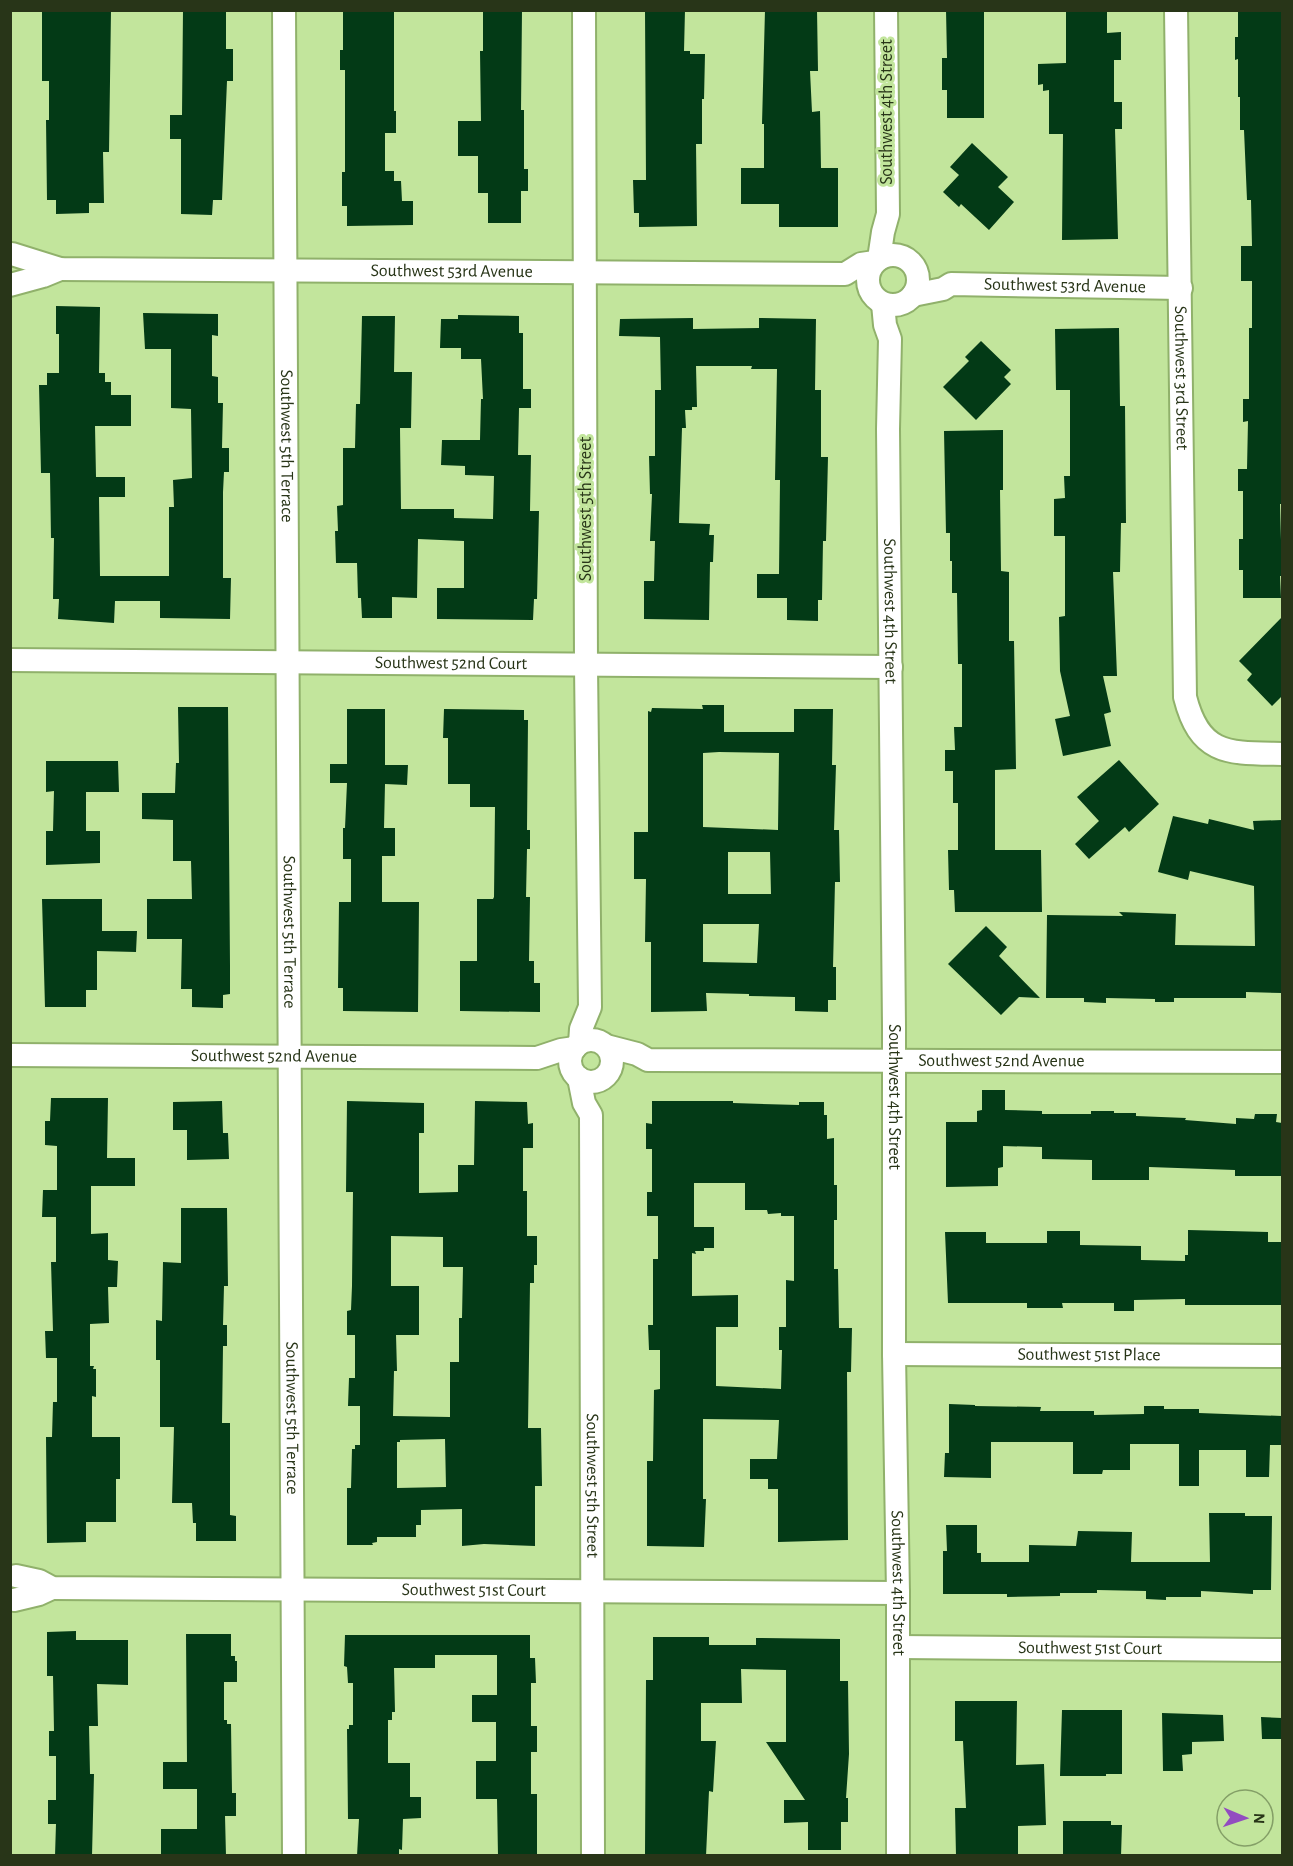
<svg xmlns="http://www.w3.org/2000/svg" width="1293" height="1866" font-family="'Alegreya Sans',sans-serif">
<style>
.building{fill:#033a16;fill-rule:evenodd}
.lines{fill:none;stroke-linecap:round;stroke-linejoin:round}
.street-casing{stroke:#90b16b;stroke-width:26}
.street{stroke:#fff;stroke-width:22}
.labels{text-anchor:middle;dominant-baseline:central;stroke-width:6;stroke-linejoin:round;paint-order:stroke}
.street-label{font-size:18px;fill:#283518;stroke:#c2e59c}
</style>
<rect width="100%" height="100%" fill="#c2e59c"/>
<!-- building -->
<path class="building" d="M42 10H111L109 152H103L104 203H89V213L56 214V200H47L46 120H49V81H42Z
M183 10H226V49H233V81H227L222 200H213L212 215 181 214V139H170V115H182Z
M343 10H394V111H396V133H385V171H394V181H401L402 201H413V225L347 226V206H342V172H345V70H340V50H343Z
M483 10H522L521 110H524V169H528V191H521V223H488V193H478V156H458V121H481L480 51H483Z
M645 10H685L684 51H690V54H705L704 99H702V144H696L697 226 639 227V213H634L633 180H646Z
M765 10H817L818 71H810L812 112 820 111 821 168H838V227H779V204H741V168H764V124H762Z
M946 10H984V118H947V90H942V58H947Z
M1066 10H1107V33L1121 32V60H1114V102H1122V129H1115L1118 239 1062 240 1063 134H1049V90L1043 91V84L1038 85V64L1066 63Z
M1238 10H1282V504H1280L1282 576H1280L1281 598H1243V570H1239V539H1243V491H1238V469H1247L1248 421 1243 422V399H1249V328H1252V281H1241V246H1252L1251 200H1247L1244 130H1240V97H1238V59L1235 60V37H1238Z
M972 143 1008 177 998 187 1014 202 989 230 961 204 959 207 943 192 959 175 950 167Z
M56 306 100 307 99 373H105V382H111V395H131V426H95L96 477H125V497H99L100 576H169V507H174L173 480 192 478 191 409 171 408V349H145L143 313 218 314V336L212 335V376L218 377V403H223L222 448H229V472H224L223 492V578H231L230 619 160 618V601H115L114 623 58 619 59 599H53L54 538H51L50 473H41L39 385H47V373H59V334H56Z
M458 315 519 316V333H523V389H531V408H519L518 455H531L530 511H539L537 599H534L533 620 437 619V588H464V541L418 539 417 598 392 597V618H362L361 598H358L357 563H336L335 531H338L337 506 343 505V448H355L356 404H360L362 316H395L394 372H412L411 428H400L401 509H454V518L493 519 494 476 465 475V466L441 465 442 440H480L481 399H483L481 359H461V348H440L441 319H458Z
M693 318V329L759 328V318L816 319 815 390H821V457H828L826 541H823L822 600H818V621L787 620V598H757V574H779L780 480H775L777 369H751L752 366H696L697 407H692V410H685L686 428H682L679 523 710 524 709 535H714L713 562H710L709 620 644 619V581H654L655 541H650L652 494H650L649 456H655V390H661L660 337 619 336 620 319Z
M1119 328 1120 406H1125L1126 523H1121L1120 572H1113L1117 676H1103L1111 712 1104 714 1111 746 1063 756 1055 719 1070 716 1060 671 1059 617 1065 616V536H1054V499L1065 498 1064 476H1070V390H1056L1055 329Z
M981 341 1011 370 1004 377 1011 384 976 420 943 387 969 361 965 357Z
M1003 430V490H1000L1001 571 1009 572V641H1014L1016 769 995 770V850H1041L1042 912H955L954 890H949L948 850H958V803H953V771H945V750H955L954 727H962V664H958L957 593H952V561H950V533H946L944 431Z
M1282 617V696L1272 706 1247 680 1252 674 1239 661Z
M702 705H724V732H794V709H833L832 765H836L834 830H839L840 882H835L833 967H836V1000H828V1012L795 1011V997L749 996V994L706 993 707 1011 651 1012V942H645L646 879H634V832H648V711L651 712 652 708 703 709ZM719 752 779 753 778 830 703 827V753ZM728 852H770L771 894H728ZM703 924H759L757 963 703 962Z
M178 707H228L230 966V994L223 995V1008L192 1007V989H181L182 939H147V899H192L191 861H173V820L142 819V793H175L176 763H179Z
M347 709H385V765H408L407 785 385 784 384 828H395V856H382V902H419L418 1012 343 1011V988H338L339 902H351V859H343V828H345L347 783H330V764H347Z
M444 709 524 710V720H528L527 830H530V849H527L526 897H530L529 961H534V983H540V1012L460 1011V961H477V899H493L494 897 495 807H470V784H448V738H443Z
M1119 760 1159 804 1129 832 1125 827 1089 859 1075 844 1099 821 1077 797Z
M46 761H118L119 792H86V831H100V863L46 865V831H53L54 791 46 792Z
M1173 816 1208 824 1209 819 1254 830 1253 821 1282 820V993L1246 992V998H1174V1002H1155V999L1106 998V1003L1084 1002V998H1046L1047 915 1123 916 1119 912 1176 914 1175 945 1255 946 1254 886 1190 871 1188 880 1158 872Z
M42 899H102V931H137L136 952 97 951V990H86V1007H45Z
M986 926 1007 947 999 956 1040 998 1019 997 1001 1015 948 964Z
M982 1090H1005V1110L1042 1111V1114H1091V1111H1114V1113H1136V1116L1186 1118 1185 1120 1236 1124V1118L1254 1119 1255 1114H1277L1276 1122 1282 1123V1176H1235V1170L1149 1167V1180H1092V1160L1042 1159V1147L1003 1146V1167L998 1168V1186L946 1187V1122H977V1111L982 1110Z
M51 1098H108L107 1158H135V1186H91V1234L108 1233V1260L118 1261 117 1287H108L109 1323 90 1324V1366H94L93 1369H96V1397L92 1396V1437H120V1479H116V1522H86V1542L47 1543 46 1437H52L53 1402H57V1358H46L45 1331H53L51 1262H56V1217H42L43 1190H57V1146L45 1145V1121H50Z
M222 1101 223 1133H228L229 1159 187 1160V1130H173V1102Z
M347 1101 424 1103V1133H419V1193L458 1192V1165H474L475 1101 527 1102 528 1124 533 1123V1148H523V1191H527V1236H537V1265H534V1283H530L528 1428H541L542 1486H535V1546L484 1544 462 1546V1509L421 1510V1525H416V1537H377V1542L372 1543 373 1545H347V1488H351L352 1449H355V1445H360V1406H348L349 1378H355V1335H347V1311L351 1310 352 1286 353 1192H346ZM391 1236 443 1237V1267H463L462 1318H459V1362H450V1417L393 1416 394 1371H397L396 1335H419V1286H391ZM445 1439 446 1487 397 1488V1442H400V1440Z
M652 1101H733V1103L799 1105V1102H824V1115H827V1139L834 1138V1185H837V1220H834V1269H838L839 1328H852L851 1372H847L848 1540 778 1542V1489H768V1479H750V1459H777L779 1420 703 1419V1499H706L704 1547 647 1546V1461H653L654 1390 660 1389V1350H649L648 1325H653V1259H658V1216H647V1192H652V1149H646V1123L652 1124ZM694 1183H745V1210H767L768 1214 781 1213V1216H794V1281L786 1280V1327H779V1350H782L781 1389 716 1386V1327H738V1295L692 1296V1253L696 1254 695 1251H704V1248H714V1227H694Z
M181 1208H227L228 1286H224L223 1325H227V1346H223L222 1423H230V1515L236 1516V1541H196V1523H193L192 1503H172L174 1427H160V1360H156V1320L162 1321 163 1262 181 1263Z
M1188 1230 1268 1232V1242H1282V1305H1185V1299L1134 1300V1311H1114V1303H1062L1063 1308H1027V1303H948L945 1232H986V1243H1047V1231H1080V1245L1141 1246V1260L1185 1261V1255H1188Z
M949 1404 975 1405V1406L1041 1407 1040 1411H1094V1415L1144 1414V1406H1164V1409H1199V1413L1282 1416V1445H1270L1269 1477H1246V1450H1199V1486H1179V1444H1130V1470H1103L1102 1474H1073V1442H991V1478L944 1477 945 1453H949Z
M1209 1513H1245V1516H1272L1271 1590H1253V1594L1201 1591V1597H1166V1600L1146 1599V1591L1097 1590V1593H1060V1596L1007 1597V1594H943V1551H947L946 1525H977V1553H981V1562H1029V1545L1076 1546 1078 1531 1132 1532 1131 1562H1210Z
M76 1631V1640H128V1685L97 1684 98 1726H89L90 1774H94L92 1856H55L56 1824H48V1800H56V1756H49V1731H54L53 1676H47V1632Z
M186 1634H231V1656H235V1661H237V1682H224V1720H227V1724H231L232 1793H236V1816H225L226 1856H161V1829H197V1789H163V1762H187Z
M345 1635H530V1658H535L536 1683H531V1726H537V1752H531V1794H537V1856H498L497 1799H476V1761H496V1722H472V1695H497V1655H435V1668H394L395 1712H392V1720H388V1763H410V1797H421V1818L403 1819 402 1850 399 1849V1856H357L359 1819H348L347 1729H349V1725H353V1683H348L347 1667 344 1666Z
M653 1637H709V1645H756V1638L840 1639V1681H848L849 1754 846 1798H848V1822H841V1850H808V1822L784 1823V1800H805L766 1742H786V1670L741 1669 742 1703H701V1741H716L713 1792 709 1791 706 1856H645L646 1680H653Z
M955 1701H1017L1016 1765 1044 1764 1046 1825 1018 1826V1856H956L955 1808H966L963 1741H955Z
M1062 1710H1122V1774H1106V1776H1060Z
M1162 1713 1223 1715 1224 1741 1192 1742V1754L1182 1755 1183 1771H1163Z
M1261 1717 1282 1718V1739H1262Z
M1063 1821H1111V1825H1122L1121 1856H1063Z"/>
<g class="lines">
<defs>
<g id="street">
<path id="s1" d="M284 10 294 1856"/>
<path id="s2" d="M1176 10 1185 697C1200 756 1229 753 1282 754"/>
<path id="s3" d="M12 254 60 269 845 274 861 264 875 262"/>
<circle cx="893" cy="280" r="25"/>
<path d="M879 259 883 232 888 214 886 10"/>
<path d="M10 285 43 276 60 269"/>
<path id="s4" d="M913 295 943 289 951 284 1181 288"/>
<path id="s5" d="M883 304 885 325 890 339 888 429 894 1026V1354L898 1593V1856"/>
<path id="s6" d="M10 660 891 667"/>
<circle cx="591" cy="1061" r="21"/>
<path d="M580 1043 581 1029 590 1007 586 666 584 10"/>
<path id="s7" d="M606 1046 637 1054 648 1060 1282 1062"/>
<path id="s8" d="M10 1055 537 1058 561 1050 575 1048"/>
<path id="s9" d="M579 1078 584 1103 591 1115 593 1856"/>
<path id="s10" d="M894 1354 1282 1356"/>
<path id="s11" d="M16 1576 39 1581 52 1588 898 1593"/>
<path d="M14 1600 39 1594 52 1588"/>
<path id="s12" d="M898 1647 1282 1650"/>
</g>
</defs>
<!-- street casing -->
<use href="#street" class="street-casing"/>
<!-- street -->
<use href="#street" class="street"/>
</g>
<g class="labels">
<!-- street labels -->
<g class="street-label">
<text transform="translate(887 112) rotate(-90)">Southwest 4th Street</text>
<text stroke="none"><textPath href="#s3" startOffset="442">Southwest 53rd Avenue</textPath></text>
<text stroke="none"><textPath href="#s4" startOffset="154">Southwest 53rd Avenue</textPath></text>
<text stroke="none"><textPath href="#s2" startOffset="368">Southwest 3rd Street</textPath></text>
<text stroke="none"><textPath href="#s1" startOffset="436">Southwest 5th Terrace</textPath></text>
<text transform="translate(586 509) rotate(-90)">Southwest 5th Street</text>
<text stroke="none"><textPath href="#s5" startOffset="308">Southwest 4th Street</textPath></text>
<text stroke="none"><textPath href="#s6" startOffset="441">Southwest 52nd Court</textPath></text>
<text stroke="none"><textPath href="#s1" startOffset="922">Southwest 5th Terrace</textPath></text>
<text stroke="none"><textPath href="#s8" startOffset="264">Southwest 52nd Avenue</textPath></text>
<text stroke="none"><textPath href="#s7" startOffset="398">Southwest 52nd Avenue</textPath></text>
<text stroke="none"><textPath href="#s5" startOffset="794">Southwest 4th Street</textPath></text>
<text stroke="none"><textPath href="#s10" startOffset="195">Southwest 51st Place</textPath></text>
<text stroke="none"><textPath href="#s1" startOffset="1408">Southwest 5th Terrace</textPath></text>
<text stroke="none"><textPath href="#s9" startOffset="410">Southwest 5th Street</textPath></text>
<text stroke="none"><textPath href="#s5" startOffset="1280">Southwest 4th Street</textPath></text>
<text stroke="none"><textPath href="#s11" startOffset="460">Southwest 51st Court</textPath></text>
<text stroke="none"><textPath href="#s12" startOffset="192">Southwest 51st Court</textPath></text>
</g>
</g>
<!-- border -->
<rect width="1293" height="1866" fill="none" stroke="#283518" stroke-width="24"/>
<!-- north arrow -->
<g transform="translate(1245 1818) rotate(92)"><circle r="28" fill="#c2e59c" stroke="#849f67" stroke-width="1.5"/>
<path d="M0-4.5L10 22L0 15L-10 22Z" fill="#924cc0"/>
<text y="-9" font-size="16" font-weight="bold" text-anchor="middle" fill="#283518">N</text>
</g>
</svg>
